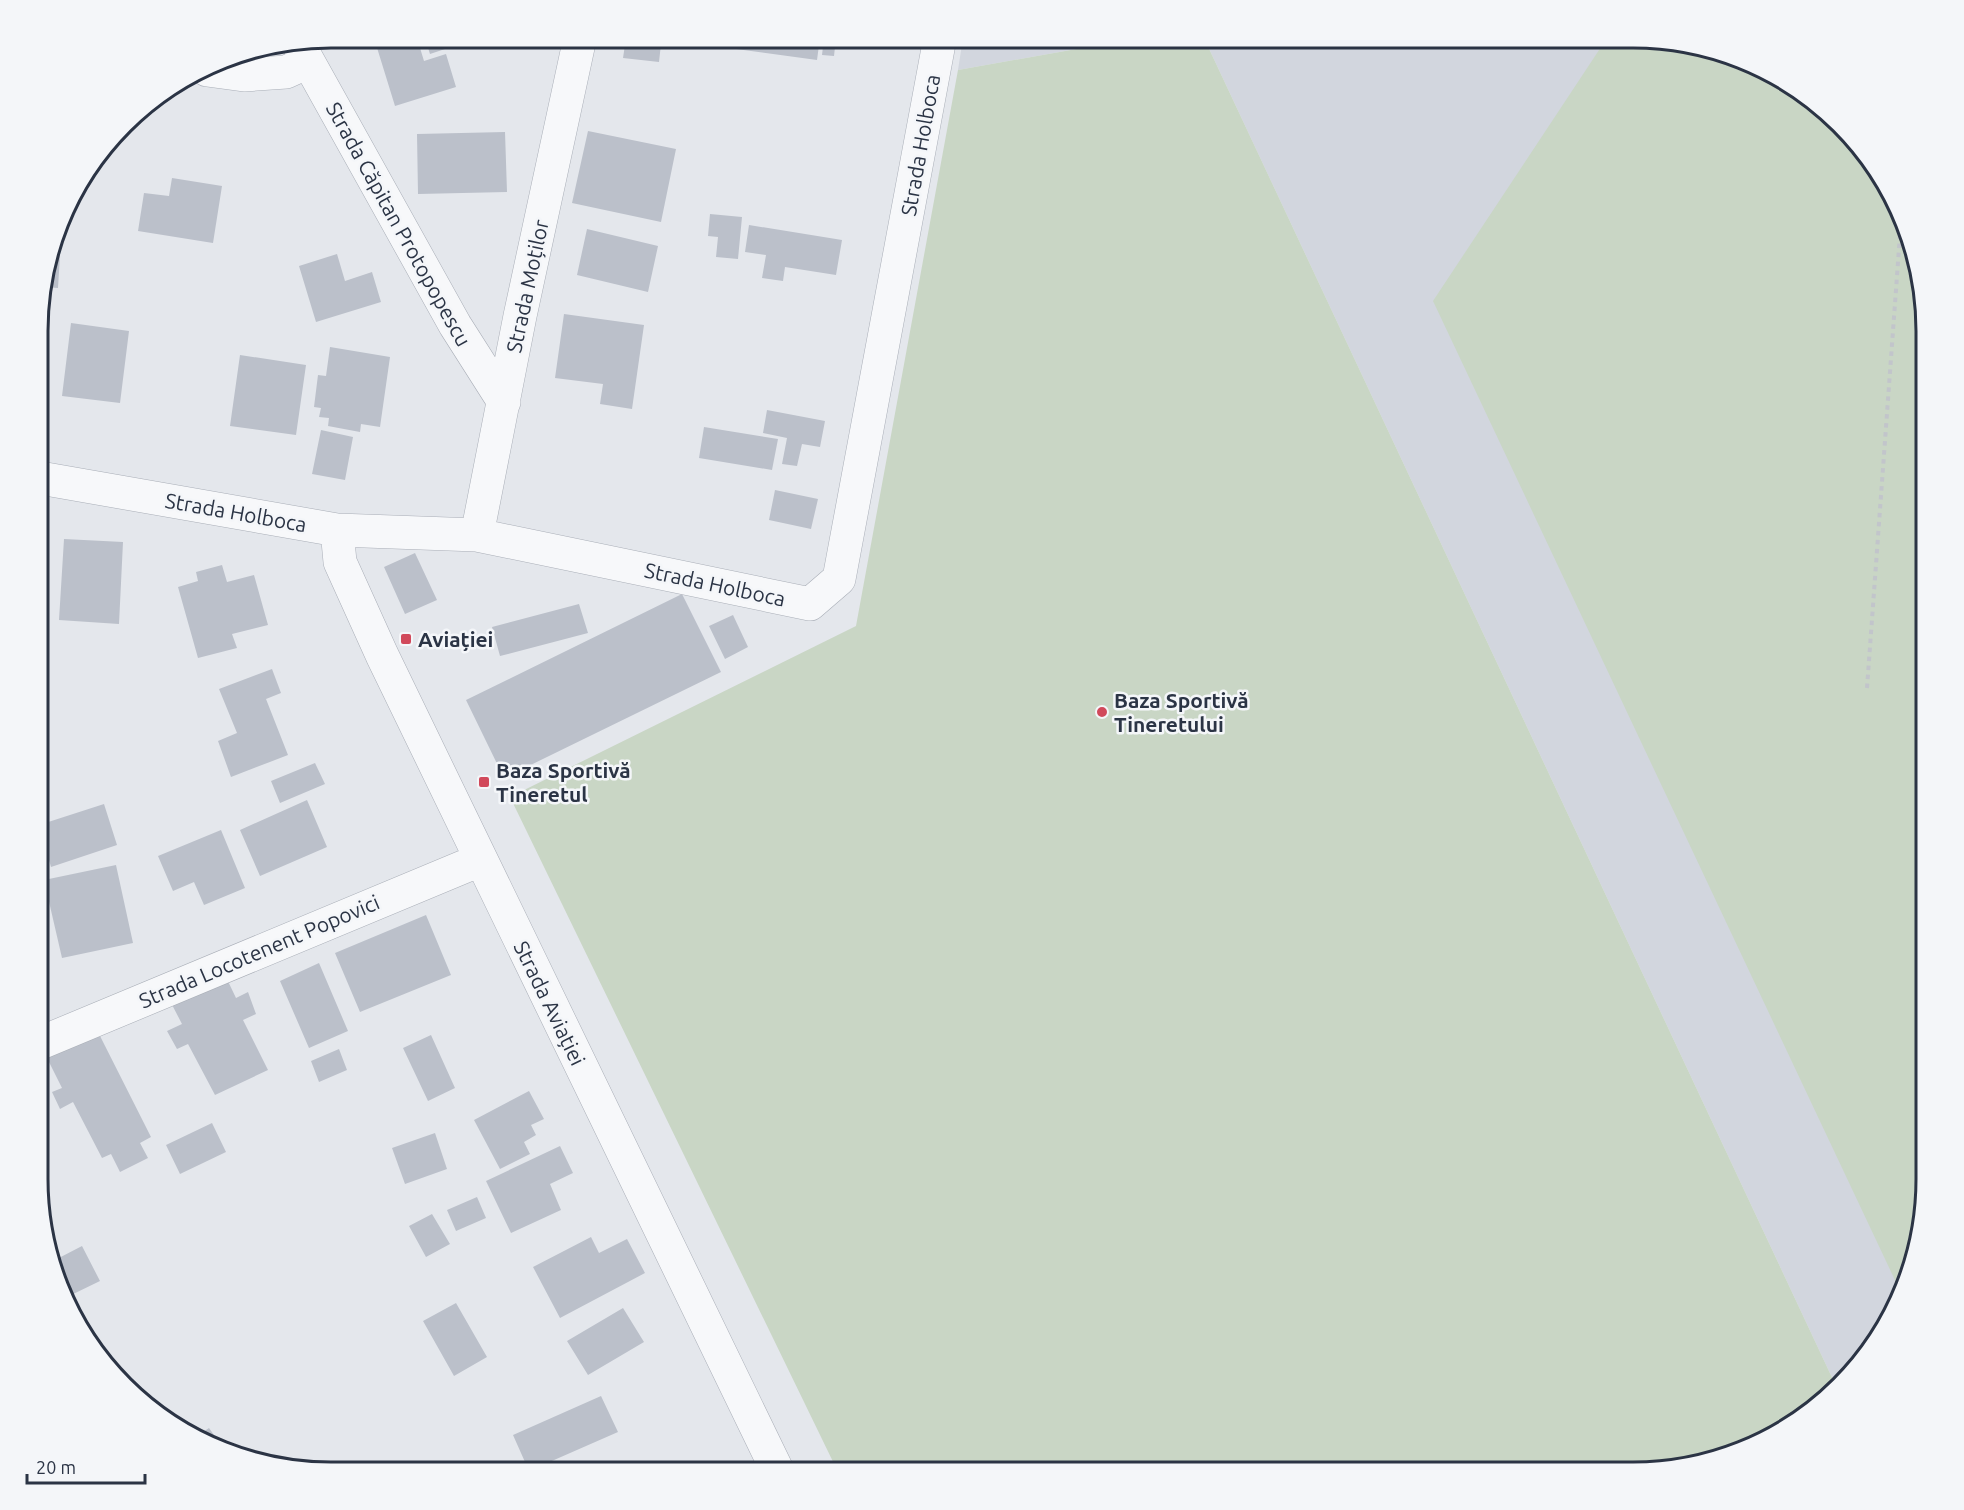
<svg xmlns="http://www.w3.org/2000/svg" width="1964" height="1510" font-family="Ubuntu,sans-serif">
<style>
.built{fill:#d2d6de}
.green{fill:#c9d6c5}
.building{fill:#bbc0ca}
.lines{fill:none;stroke-linecap:round;stroke-linejoin:round}
.street-casing{stroke:#a9aeb7;stroke-width:34}
.path{stroke:#c2c5cb;stroke-width:4;stroke-dasharray:4.5 4.5;stroke-linecap:butt}
.street{stroke:#f7f8fa;stroke-width:33}
.poi-dot{fill:#d1495b;stroke:#f4f6f9;stroke-width:2}
.labels{text-anchor:middle;dominant-baseline:central;stroke-width:5;stroke-linejoin:round;paint-order:stroke}
.street-label{font-size:21px;fill:#2b3445;stroke:#f4f6f9}
.poi-label{font-size:21px;font-weight:bold;fill:#2b3445;stroke:#f4f6f9;text-anchor:start}
.rim{fill:none;stroke:#2b3445;stroke-width:3}
</style>
<rect width="100%" height="100%" fill="#e4e7ec"/>
<!-- built -->
<path class="built" d="M963 38H1138L958 70Z
M1204 38H1652L1826 110 1896 201 1926 330V1199L1904 1292 1854 1372 1836 1386Z"/>
<!-- green -->
<path class="green" d="M1138 38H1204L1836 1386 1763 1442 1633 1472H838L510 797 856 626 958 70Z
M1607 38H1652L1745 60 1826 110 1896 201 1926 330V1199L1902 1295 1433 301Z"/>
<!-- building -->
<path class="building" d="M374 38H417L424 61 446 54 456 87 395 106Z
M425 38H458L460 44 430 54Z
M626 38H698L697 49 661 44 659 62 623 58Z
M715 38H820L817 60 714 46Z
M824 38H836L834 56 822 55Z
M588 131 676 149 661 222 572 203Z
M505 132 507 192 418 194 417 134Z
M172 178 222 186 213 243 138 231 144 193 169 196Z
M710 214 742 217 738 259 716 257 718 237 708 236Z
M749 225 842 240 836 275 785 267 783 281 762 278 766 255 745 252Z
M587 229 658 246 648 292 577 275Z
M58 239H61L58 288 42 287Z
M337 254 345 281 372 272 381 302 316 322 299 266Z
M564 314 644 325 632 409 600 404 603 384 555 378Z
M71 323 129 331 120 403 62 396Z
M330 347 390 357 380 427 361 424 360 432 328 426 329 418 319 417 321 408 314 407 318 375 326 376Z
M240 355 306 365 296 435 230 426Z
M767 410 825 421 820 447 802 444 797 466 782 464 787 438 763 433Z
M704 427 778 439 772 470 699 458Z
M321 430 353 437 345 480 312 474Z
M775 490 818 499 811 529 769 520Z
M64 539 123 542 119 624 59 620Z
M415 553 437 600 405 614 384 567Z
M222 565 227 582 254 575 268 625 232 634 237 648 198 658 178 587 198 581 196 572Z
M682 594 721 672 504 778 466 700Z
M579 604 588 633 500 656 492 627Z
M733 615 748 647 725 659 709 626Z
M272 669 281 693 266 699 288 755 231 777 218 741 237 733 219 689Z
M315 763 325 784 280 803 271 781Z
M307 800 327 847 260 876 240 830Z
M104 804 117 845 51 867 39 825Z
M221 830 245 888 204 905 194 882 173 891 158 856Z
M116 865 133 943 62 958 44 880Z
M426 915 451 975 360 1012 335 953Z
M319 963 348 1031 309 1048 280 981Z
M225 975 236 998 248 992 256 1014 243 1020 268 1070 215 1095 188 1044 177 1049 167 1031 182 1024 168 997Z
M98 1032 151 1137 140 1143 148 1158 120 1172 111 1154 102 1158 73 1102 60 1109 52 1092 62 1088 47 1058Z
M431 1035 455 1088 428 1101 403 1048Z
M339 1049 347 1070 319 1082 311 1061Z
M529 1091 544 1119 531 1125 536 1135 524 1142 530 1154 500 1169 474 1120Z
M212 1123 226 1152 180 1174 166 1145Z
M435 1133 447 1169 405 1184 392 1148Z
M560 1146 573 1173 550 1184 561 1210 511 1233 486 1181Z
M477 1197 486 1218 456 1231 447 1210Z
M432 1214 450 1244 426 1257 409 1226Z
M591 1237 599 1253 627 1239 645 1273 560 1318 533 1267Z
M82 1246 100 1281 65 1298 55 1260Z
M456 1303 487 1357 454 1376 423 1321Z
M623 1308 644 1342 588 1375 567 1341Z
M601 1396 618 1432 529 1471 513 1435Z
M209 1428 226 1452 219 1450 197 1436Z"/>
<g class="lines">
<defs>
<path id="street" d="M298 43 455 325 504 402
M207 70 244 75 286 72 308 62
M40 478 337 530 477 535 810 604 839 579 940 38
M337 530 340 562 382 655 778 1472
M477 535 520 316 580 38
M38 1044 480 860"/>
</defs>
<!-- street casing -->
<use href="#street" class="street-casing"/>
<!-- path -->
<path class="path" d="M1867 688 1901 221"/>
<!-- street -->
<use href="#street" class="street"/>
</g>
<!-- markers -->
<g class="poi-dot">
<rect x="400" y="633" width="12" height="12" rx="3"/>
<circle cx="1102" cy="712" r="6"/>
<rect x="478" y="776" width="12" height="12" rx="3"/>
</g>
<g class="labels">
<!-- street labels -->
<g class="street-label">
<text transform="translate(920 145) rotate(-80)">Strada Holboca</text>
<text transform="translate(399 224) rotate(61)">Strada Căpitan Protopopescu</text>
<text transform="translate(527 286) rotate(-78)">Strada Moților</text>
<text transform="translate(236 512) rotate(10)">Strada Holboca</text>
<text transform="translate(715 584) rotate(12)">Strada Holboca</text>
<text transform="translate(259 951) rotate(-23)">Strada Locotenent Popovici</text>
<text transform="translate(550 1003) rotate(64)">Strada Aviației</text>
</g>
<!-- poi labels -->
<g class="poi-label">
<text x="418" y="639">Aviației</text>
<text x="1114" y="700">Baza Sportivă<tspan x="1114" dy="24">Tineretului</tspan></text>
<text x="496" y="770">Baza Sportivă<tspan x="496" dy="24">Tineretul</tspan></text>
</g>
</g>
<!-- crop -->
<path d="M0 0H1964V1510H0ZM331 48H1633A283 283 0 0 1 1916 331V1179A283 283 0 0 1 1633 1462H331A283 283 0 0 1 48 1179V331A283 283 0 0 1 331 48Z" fill="#f4f6f9" fill-rule="evenodd"/>
<path class="rim" d="M331 48H1633A283 283 0 0 1 1916 331V1179A283 283 0 0 1 1633 1462H331A283 283 0 0 1 48 1179V331A283 283 0 0 1 331 48Z"/>
<!-- scale -->
<path d="M27 1474v9h118v-9" fill="none" stroke="#2b3445" stroke-width="3"/>
<text x="36" y="1474" font-size="18" fill="#2b3445" stroke="#f4f6f9" stroke-width="4.5" paint-order="stroke">20 m</text>
</svg>
